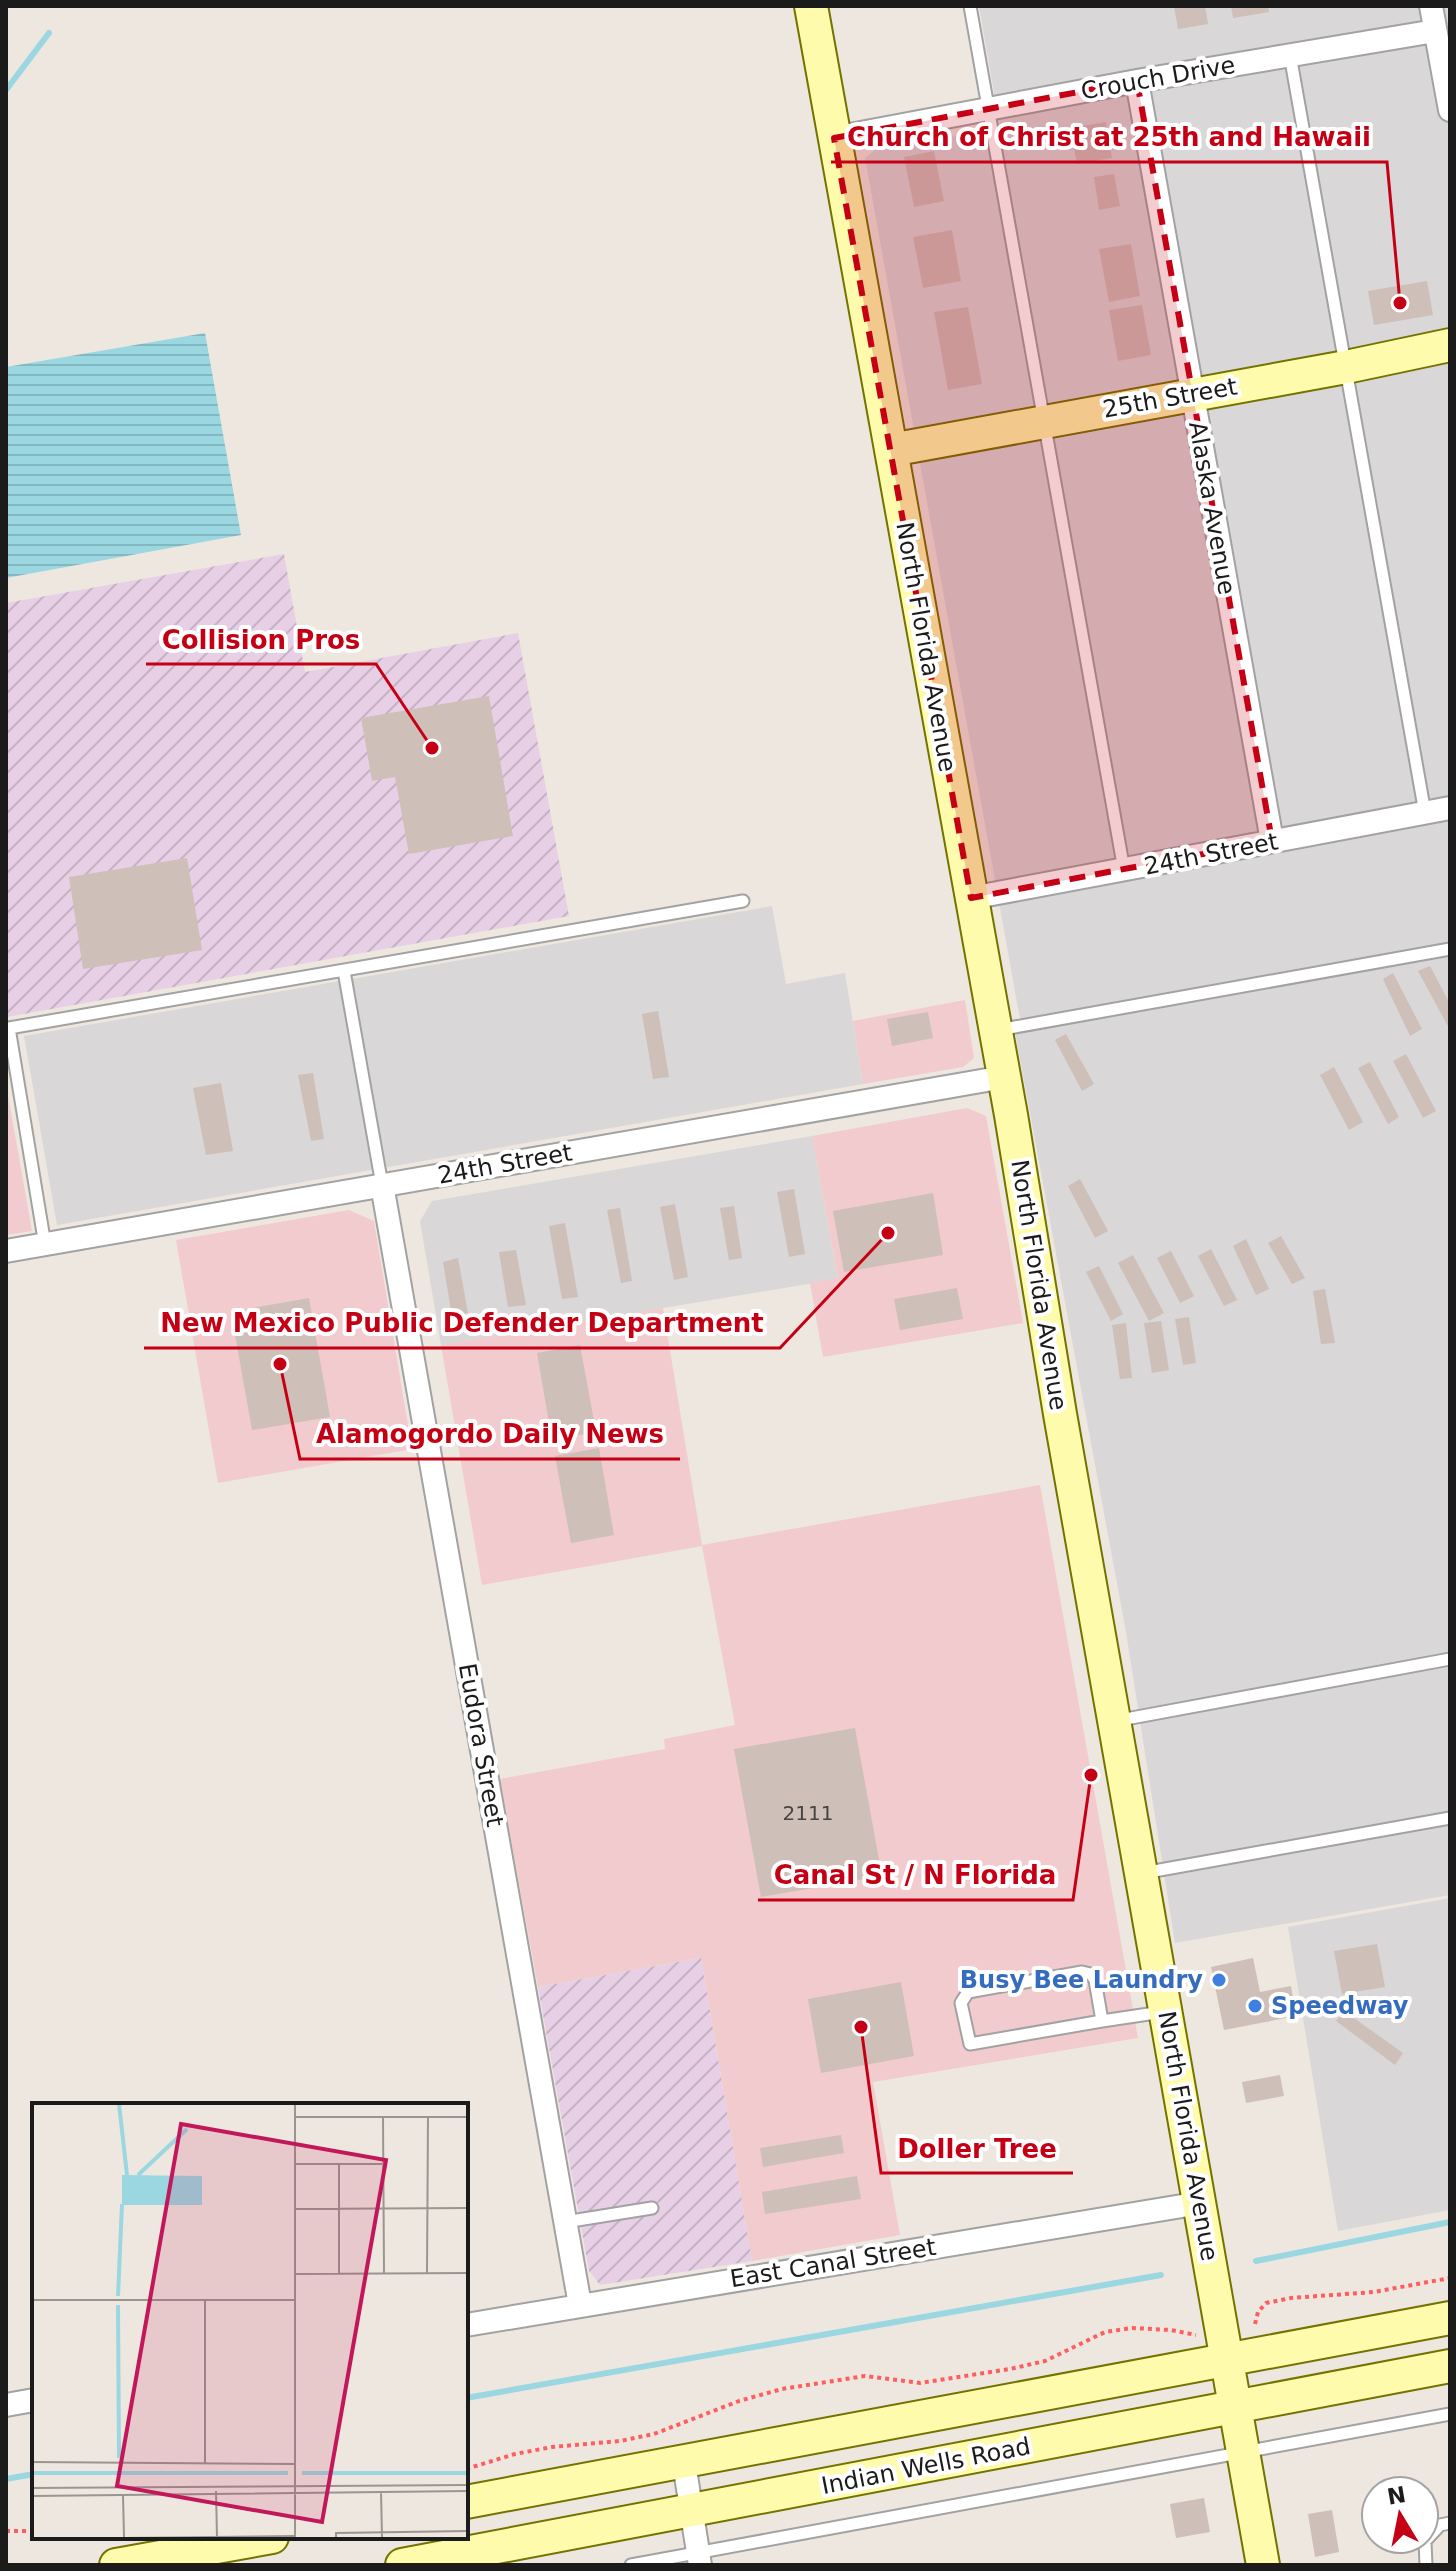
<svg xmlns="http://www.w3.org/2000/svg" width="1456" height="2571" font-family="'DejaVu Sans',sans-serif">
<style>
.residential{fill:#d9d7d8}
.commercial{fill:#f1cbce}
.industrial{fill:url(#industrial-furrows)}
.water{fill:url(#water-rules)}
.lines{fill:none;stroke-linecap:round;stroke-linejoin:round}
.stream{stroke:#9ad7e0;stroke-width:6}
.building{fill:#cebfb8}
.lane-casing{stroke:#a2a2a2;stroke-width:15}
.street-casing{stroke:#a2a2a2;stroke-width:26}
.secondary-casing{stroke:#737300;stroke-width:36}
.path{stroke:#ff5e5e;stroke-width:4;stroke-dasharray:4 4;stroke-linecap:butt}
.lane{stroke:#fff;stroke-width:11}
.street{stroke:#fff;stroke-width:22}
.secondary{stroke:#fffbac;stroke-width:32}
.marked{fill:#c50014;fill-opacity:0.2;stroke:#c50014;stroke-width:6;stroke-dasharray:16 10;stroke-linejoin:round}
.shop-dot{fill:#3f7fe0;stroke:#fff;stroke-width:3}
.labels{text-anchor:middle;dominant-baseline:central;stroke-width:8;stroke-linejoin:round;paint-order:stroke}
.number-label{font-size:20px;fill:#484442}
.street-label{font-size:24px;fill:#1b1b1b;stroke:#fff}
.shop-label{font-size:24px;font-weight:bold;fill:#366cbe;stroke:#fff;text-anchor:end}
.inset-river{fill:none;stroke:#9ad7e0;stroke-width:4}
.inset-road{fill:none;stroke:#9a9591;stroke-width:2}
.view{fill:#c2185b;fill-opacity:0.15;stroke:#c2185b;stroke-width:4}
.inset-edge{fill:none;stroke:#1b1b1b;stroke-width:4}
.leader{fill:none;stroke:#c50014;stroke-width:3}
.callout-dot{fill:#c50014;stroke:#fff;stroke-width:3}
.callout-label{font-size:26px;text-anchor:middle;font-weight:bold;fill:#c50014;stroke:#fff;stroke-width:8;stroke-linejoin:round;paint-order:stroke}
</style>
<defs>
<pattern id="industrial-furrows" width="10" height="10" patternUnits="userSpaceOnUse" patternTransform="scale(2)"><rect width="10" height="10" fill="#e7d0e5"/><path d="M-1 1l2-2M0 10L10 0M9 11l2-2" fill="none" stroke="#c6b2c4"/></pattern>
<pattern id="water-rules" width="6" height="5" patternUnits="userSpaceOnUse" patternTransform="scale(2)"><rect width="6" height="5" fill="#9ad7e0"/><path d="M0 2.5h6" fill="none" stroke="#84b8c0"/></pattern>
</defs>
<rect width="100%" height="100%" fill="#eee7df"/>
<!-- residential -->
<path class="residential" d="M979 6H1450V942L1020 1019 865 158 875 150 1000 127Z
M772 906 786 984 845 973 863 1084 57 1225 24 1036Z
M1450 955V1895L1175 1943 1126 1632 1015 1032Z
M812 1136 838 1279 441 1345 420 1221 432 1201Z
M1450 1898V2210L1338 2231 1288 1927Z"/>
<!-- commercial -->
<path class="commercial" d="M965 1000 974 1058 963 1067 863 1084 853 1021Z
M6 1084 32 1231 6 1235Z
M967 1108 986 1116 1023 1323 823 1357 810 1283 838 1278 812 1136Z
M349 1210 374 1221 412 1449 218 1483 176 1240Z
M663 1308 702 1545 1040 1485 1138 2038 873 2082 900 2235 752 2261 701 1958 538 1987 500 1779 665 1749 664 1739 735 1725 702 1546 482 1585 441 1345Z"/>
<!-- industrial -->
<path class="industrial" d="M284 554 305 672 518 633 569 916 7 1017 6 603Z
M701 1958 752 2261 600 2285 589 2271 538 1987Z"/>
<!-- water -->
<path class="water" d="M205 333 241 535 6 578V367Z"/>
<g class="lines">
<!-- stream -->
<path class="stream" d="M6 90 49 33
M1256 2261 1450 2222
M466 2398 1161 2275
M6 2479 34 2474"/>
</g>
<!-- building -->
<path class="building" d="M1174 6H1205L1208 24 1178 29Z
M1231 6H1268L1269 12 1233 18Z
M1106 122 1112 158 1077 164 1070 128Z
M934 151 944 201 914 207 904 157Z
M1114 174 1120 206 1099 210 1094 177Z
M952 230 961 281 923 288 913 237Z
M1131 244 1140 296 1109 302 1099 249Z
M1427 281 1433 315 1374 325 1368 291Z
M1142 305 1151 355 1118 361 1109 310Z
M968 307 982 384 948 390 934 312Z
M489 696 513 836 409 854 395 777 372 781 361 718Z
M187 858 202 950 83 969 69 877Z
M1430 966 1450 1004V1030L1418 971Z
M1393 973 1422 1029 1410 1036 1383 979Z
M658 1011 669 1077 653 1079 642 1014Z
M928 1012 933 1038 892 1046 887 1019Z
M1066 1034 1094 1084 1082 1091 1055 1040Z
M1406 1054 1436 1111 1423 1118 1393 1061Z
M1370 1062 1399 1117 1388 1124 1358 1068Z
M1334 1067 1363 1122 1349 1130 1320 1075Z
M313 1073 324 1139 311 1141 298 1075Z
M221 1083 233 1151 206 1155 193 1088Z
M1080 1179 1108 1231 1095 1238 1068 1186Z
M794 1189 805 1254 789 1257 777 1192Z
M933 1193 943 1255 844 1272 833 1211Z
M675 1204 688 1277 674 1280 660 1207Z
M734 1206 742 1258 729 1260 720 1208Z
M620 1208 632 1281 621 1283 607 1210Z
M565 1223 578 1297 562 1299 549 1226Z
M1281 1236 1305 1278 1292 1284 1268 1243Z
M1246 1239 1269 1289 1256 1295 1233 1246Z
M1211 1249 1237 1300 1224 1306 1198 1256Z
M516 1250 526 1305 508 1307 499 1252Z
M1171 1251 1194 1296 1180 1303 1157 1258Z
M1133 1255 1164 1313 1149 1321 1118 1263Z
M458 1258 468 1313 452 1316 443 1262Z
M1099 1266 1123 1314 1111 1321 1086 1272Z
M957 1288 963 1319 900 1330 894 1299Z
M1325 1289 1335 1343 1321 1344 1313 1291Z
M309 1298 330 1417 252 1430 231 1312Z
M1189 1317 1196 1363 1183 1365 1175 1319Z
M1161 1321 1169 1370 1152 1373 1144 1323Z
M1126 1323 1132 1378 1120 1379 1112 1325Z
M580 1345 596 1432 552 1440 537 1353Z
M599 1448 614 1535 571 1543 555 1456Z
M855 1728 882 1876 761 1897 734 1749Z
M1377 1944 1385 1987 1342 1994 1334 1951Z
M1253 1958 1260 1992 1291 1986 1296 2016 1224 2030 1211 1967Z
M901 1982 914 2056 821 2073 808 1999Z
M1344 2011 1403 2053 1395 2065 1336 2021Z
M1280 2075 1284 2096 1246 2103 1242 2082Z
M841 2135 844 2153 763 2167 760 2148Z
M857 2176 861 2199 765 2214 762 2192Z
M1204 2498 1210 2532 1176 2538 1170 2504Z
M1332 2510 1339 2552 1315 2557 1308 2514Z"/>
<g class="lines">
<defs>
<path id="lane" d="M970 6 1124 870
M1290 55 1425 813
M344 971 382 1185
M998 1030 1450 949
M45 1245 9 1028 743 901
M1115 1721 1450 1659
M1143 1873 1450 1818
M1102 2021 970 2044 961 2003 968 1992 1082 1972 1091 1974 1095 1980 1102 2021 1162 2012
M565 2222 652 2208
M631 2565 1450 2414
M1426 2565 1425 2541 1440 2525 1450 2523"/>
<path id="street" d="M1431 6 1450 110
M1137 81 1272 841
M834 138 1137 81 1435 31
M971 898 1450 808
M382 1185 580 2305
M6 1251 1004 1077
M466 2325 1200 2203
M6 2405 34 2400
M684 2463 700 2565"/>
<path id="secondary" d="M811 6 1011 1115 1060 1414 1263 2565
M891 450 1346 367 1450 345
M466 2502 1450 2318
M116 2565 272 2537
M402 2565 1450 2366"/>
</defs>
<!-- lane casing -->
<use href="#lane" class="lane-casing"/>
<!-- street casing -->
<use href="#street" class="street-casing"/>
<!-- secondary casing -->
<use href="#secondary" class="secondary-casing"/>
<!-- path -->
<path class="path" d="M1255 2324 1258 2312 1266 2303 1291 2298 1374 2292 1450 2278
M466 2469 515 2454 552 2447 620 2441 654 2434 739 2401 782 2389 865 2376 920 2383 1010 2369 1045 2361 1105 2332 1132 2328 1171 2330 1196 2335
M6 2531H34"/>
<!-- lane -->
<use href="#lane" class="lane"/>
<!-- street -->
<use href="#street" class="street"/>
<!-- secondary -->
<use href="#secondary" class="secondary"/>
</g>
<!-- marked area -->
<path class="marked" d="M1137 81 1272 841 971 898 834 138Z"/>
<!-- markers -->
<g class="shop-dot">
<circle cx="1219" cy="1980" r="8"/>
<circle cx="1255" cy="2006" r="8"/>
</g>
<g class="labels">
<!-- number labels -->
<g class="number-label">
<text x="808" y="1813">2111</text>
</g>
<!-- street labels -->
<g class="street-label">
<text transform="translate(1158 78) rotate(-10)">Crouch Drive</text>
<text transform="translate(1170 398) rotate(-10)">25th Street</text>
<text transform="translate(1212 508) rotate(80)">Alaska Avenue</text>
<text transform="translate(926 647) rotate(80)">North Florida Avenue</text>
<text transform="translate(1211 854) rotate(-11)">24th Street</text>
<text transform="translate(505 1164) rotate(-10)">24th Street</text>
<text transform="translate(1039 1285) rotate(81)">North Florida Avenue</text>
<text transform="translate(481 1745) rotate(80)">Eudora Street</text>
<text transform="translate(1188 2136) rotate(80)">North Florida Avenue</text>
<text transform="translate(833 2263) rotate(-9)">East Canal Street</text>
<text transform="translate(926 2466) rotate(-11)">Indian Wells Road</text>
</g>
<!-- shop labels -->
<g class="shop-label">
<text x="1203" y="1980">Busy Bee Laundry</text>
<text x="1271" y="2006" text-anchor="start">Speedway</text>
</g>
</g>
<!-- overview -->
<g transform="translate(32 2103)">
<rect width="436" height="436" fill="#eee7df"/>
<path d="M90 72 170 73V102H90Z" fill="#9ad7e0"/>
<path class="inset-river" d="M87 1 95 72M106 72 155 26M86 193 90 101M86 202 87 355M0 370H256M270 370H436"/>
<path class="inset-road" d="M263 1V435M263 14H436M351 14 352 170M307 60V171M263 61H350M263 106 436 105M395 170 396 14M263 171 436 170M0 197H263M173 197V360M0 359 263 361M0 385 436 382M184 388 185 434M349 388 350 435M91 392 92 434M0 393 436 388M92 435 262 433M304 435V430L436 428"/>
<path class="view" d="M149 21 354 57 290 419 85 383Z"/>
<rect width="436" height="436" class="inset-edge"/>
</g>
<!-- callouts -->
<path class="leader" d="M1400 303L1387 162H831M432 748L376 664H146M888 1233L780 1348H144M280 1364L300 1459H680M1091 1775L1073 1900H758M861 2027L881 2173H1073"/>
<g class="callout-dot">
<circle cx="1400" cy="303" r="8"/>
<circle cx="432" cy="748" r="8"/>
<circle cx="888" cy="1233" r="8"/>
<circle cx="280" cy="1364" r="8"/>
<circle cx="1091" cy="1775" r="8"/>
<circle cx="861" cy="2027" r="8"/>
</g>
<g class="callout-label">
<text x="1109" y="146">Church of Christ at 25th and Hawaii</text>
<text x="261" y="649">Collision Pros</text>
<text x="462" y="1332">New Mexico Public Defender Department</text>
<text x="490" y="1443">Alamogordo Daily News</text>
<text x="915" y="1884">Canal St / N Florida</text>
<text x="977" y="2158">Doller Tree</text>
</g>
<!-- border -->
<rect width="1456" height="2571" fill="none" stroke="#1b1b1b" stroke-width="16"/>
<!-- north arrow -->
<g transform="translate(1400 2515) rotate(350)"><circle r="38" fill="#ffffff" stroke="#a4a4a4" stroke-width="2"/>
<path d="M0-6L14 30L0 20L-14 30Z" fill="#c50014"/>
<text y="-12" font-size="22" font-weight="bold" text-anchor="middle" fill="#1b1b1b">N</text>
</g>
</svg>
